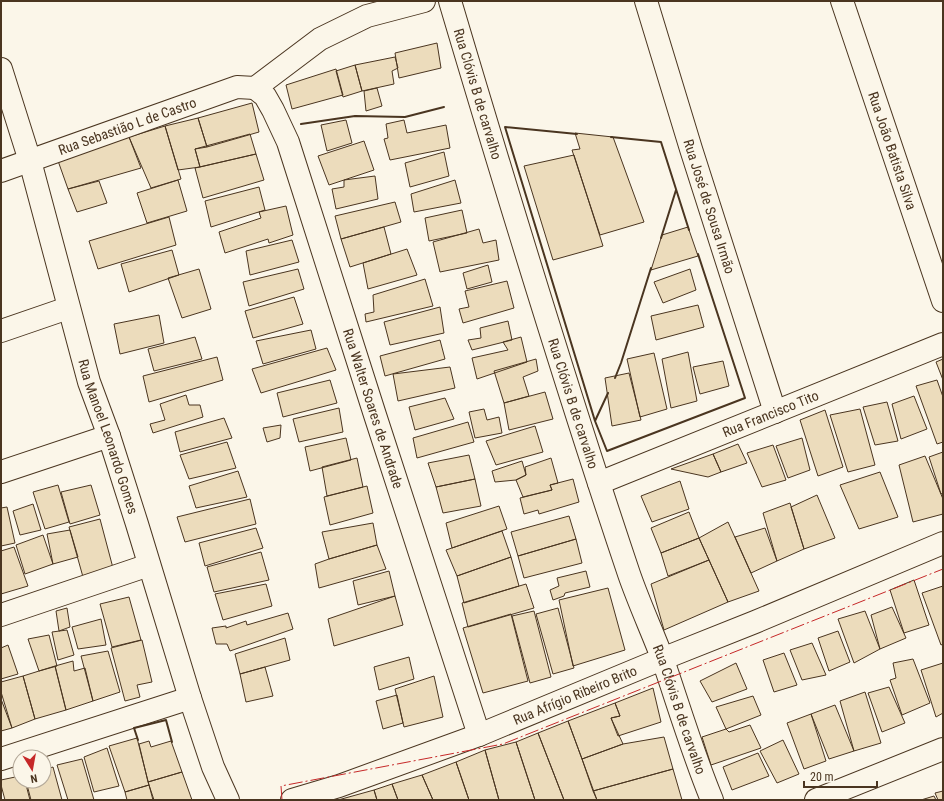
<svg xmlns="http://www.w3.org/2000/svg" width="944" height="801" font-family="'Roboto Condensed',sans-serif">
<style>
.building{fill:#ecdcbc;stroke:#4a3520}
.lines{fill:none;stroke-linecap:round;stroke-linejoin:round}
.minor-casing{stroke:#4a3520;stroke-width:24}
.minor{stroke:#fbf6e9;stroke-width:22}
.wall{stroke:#4a3520;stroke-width:2}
.power{stroke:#c62828;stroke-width:1;stroke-dasharray:14 3 2 3;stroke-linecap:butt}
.labels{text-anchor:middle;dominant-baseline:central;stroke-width:3;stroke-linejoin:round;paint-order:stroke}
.street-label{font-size:14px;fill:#4a3520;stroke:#fbf6e9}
</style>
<rect width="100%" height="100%" fill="#fbf6e9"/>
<!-- building -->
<path class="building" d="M437 43 441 68 399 78 395 53Z
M395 57 398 68 392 71 394 84 362 91 355 65Z
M355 65 362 91 343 97 336 71Z
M336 69 343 95 292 109 286 85Z
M377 88 382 106 366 111 364 91Z
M252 103 259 132 207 147 198 118Z
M198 118 207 147 195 149 200 167 178 170 165 126Z
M346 120 352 143 327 151 321 125Z
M404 120 407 133 446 125 450 148 390 160 384 139 388 138 386 124Z
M165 126 181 179 151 188 129 137Z
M575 133 613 137 644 222 600 235 572 150 580 149Z
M250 134 256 154 200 167 195 149Z
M129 137 141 168 68 189 57 158Z
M364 141 374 170 329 185 318 156Z
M444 152 449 176 410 187 405 163Z
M256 154 264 180 203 198 195 168Z
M574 155 603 246 553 260 524 166Z
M375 176 378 199 336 209 332 189 344 187V180Z
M178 180 187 211 147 223 137 193Z
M455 180 461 203 414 212 411 194Z
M99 181 107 203 77 212 68 189Z
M259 187 265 210 211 227 205 201Z
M395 202 401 222 341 239 335 216Z
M286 206 293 235 269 243 268 239 225 253 219 232 261 218 259 212Z
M462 210 467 233 429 241 425 218Z
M169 217 176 245 98 269 89 241Z
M384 227 391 254 350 267 341 239Z
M688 227 698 256 651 270 662 235Z
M479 229 483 243 496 240 499 260 440 272 433 242Z
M292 240 299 262 250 275 246 251Z
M407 249 417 275 368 289 363 263Z
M172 250 179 275 129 292 121 264Z
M488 265 492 282 467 289 463 273Z
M199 269 211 309 182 318 168 278Z
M298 269 304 289 249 306 243 282Z
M690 269 696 290 663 303 654 282Z
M425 279 433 306 366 322 365 314 374 312 373 295Z
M507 281 514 308 463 323 459 309 469 307 465 291Z
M294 297 303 324 253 338 245 311Z
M698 305 704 327 656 340 651 316Z
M440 307 444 333 390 345 384 322Z
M159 315 164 343 120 354 114 324Z
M508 321 512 340 472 350 468 340 481 338 480 328Z
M311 330 316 349 263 364 256 341Z
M195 337 202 359 154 371 148 349Z
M521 337 527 362 477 379 472 358 508 350 503 342Z
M440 340 445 359 385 376 380 356Z
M327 348 336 370 261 393 252 369Z
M688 352 697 401 671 408 662 359Z
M654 353 667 409 640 417 627 359Z
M217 357 223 380 149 402 143 376Z
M536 359 538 371 523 377 529 396 504 403 494 371Z
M943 359V380L936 362Z
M723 361 729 386 700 394 693 367Z
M450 367 455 388 398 401 393 374Z
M629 373 641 420 612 426 605 378Z
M330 380 337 403 283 417 277 393Z
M937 380 943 397V442L937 444 916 386Z
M545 392 553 419 509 430 504 403Z
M186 395 189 405H200L203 417 153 433 150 424 165 420 160 404Z
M914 396 927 429 901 439 892 404Z
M445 398 454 419 415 430 409 407Z
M887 402 898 441 875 445 863 407Z
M339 408 343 432 299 442 293 419Z
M484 409 487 420 499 417 502 433 475 438 469 412Z
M860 409 875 465 848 472 830 415Z
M825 410 843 467 818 476 800 420Z
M224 418 232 438 180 452 175 432Z
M468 422 474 442 417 458 413 438Z
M281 425 280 438 267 442 263 428Z
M535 426 543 452 496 465 486 441Z
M346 438 351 460 310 471 305 447Z
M802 438 810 470 788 478 776 446Z
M227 442 236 468 189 479 180 455Z
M738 444 747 463 721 472 713 454Z
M773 445 786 480 762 487 747 453Z
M943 452V493L941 494 929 457Z
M713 454 721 472 708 477 671 469Z
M469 455 475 479 436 487 428 463Z
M925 456 943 499V514L913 522 899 465Z
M357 458 363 487 327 496 322 467Z
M551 458 558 483 550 485 552 490 523 497 516 480 526 475 525 467Z
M522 461 526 475 516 480 495 482 492 471Z
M238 471 247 497 196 508 189 486Z
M880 472 898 517 859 529 840 485Z
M475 479 481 506 443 513 436 487Z
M573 479 579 502 539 514 538 510 524 514 520 498 552 490 550 485Z
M680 481 689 509 652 522 641 496Z
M58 485 69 522 45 529 33 492Z
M91 485 100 515 70 524 61 492Z
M367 486 373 513 330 525 324 497Z
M817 495 835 538 804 549 791 507Z
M250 499 256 524 185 542 177 517Z
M790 503 804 549 777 561 763 513Z
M33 504 41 530 20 535 13 511Z
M499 506 507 529 452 548 446 523Z
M7 507 15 543 1 546V508Z
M689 512 699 538 661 553 651 528Z
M569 516 576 539 518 556 511 532Z
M100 519 113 568 83 577 69 527Z
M728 522 759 591 728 602 699 538Z
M373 523 377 545 329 559 322 532Z
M256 528 263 548 205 566 199 543Z
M765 528 777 561 751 573 735 537Z
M70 530 78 557 53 564 47 534Z
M502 531 511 557 457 576 446 550Z
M43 535 53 564 25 574 16 545Z
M699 538 709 560 668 576 661 553Z
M576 539 582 563 524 578 518 556Z
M377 545 386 569 319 588 315 564 329 559Z
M14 547 28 586 1 594V551Z
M261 552 269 580 214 592 207 567Z
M511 557 519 586 464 603 457 576Z
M709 560 728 602 664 630 651 584Z
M389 571 395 596 358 605 353 581Z
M586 571 590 587 565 593 564 596 553 600 550 590 559 586 557 578Z
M914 580 929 625 904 633 890 590Z
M266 584 272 606 223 620 215 594Z
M526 584 534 608 468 627 462 603Z
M943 586V644L941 645 922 593Z
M608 588 625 650 573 666 559 600Z
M395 596 403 625 334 646 328 619Z
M129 597 141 640 112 647 100 604Z
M892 607 906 638 880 649 871 615Z
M67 608 70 627 59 631 56 611Z
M558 608 574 668 553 674 536 614Z
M534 611 551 677 530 683 512 616Z
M865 611 880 649 854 663 838 619Z
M288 613 293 629 230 651 227 644H216L212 628 226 626V628L246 621 247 625Z
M511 614 528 681 483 693 463 628Z
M101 619 106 645 78 649 72 627Z
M67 630 74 655 58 660 52 632Z
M838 631 850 662 829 671 818 638Z
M49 635 57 666 39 671 28 639Z
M285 638 290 660 240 674 235 654Z
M142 640 152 682 137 685 140 697 125 701 111 648Z
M812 643 826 675 802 680 790 650Z
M8 645 18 674 1 679V648Z
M108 651 120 692 93 701 81 656Z
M784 653 797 685 774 692 763 660Z
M409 657 414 679 379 690 374 667Z
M913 659 930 703 902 715 890 680 896 678 893 663Z
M73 661 74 671 85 668 93 701 66 710 55 666Z
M736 663 747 689 712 702 700 681Z
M943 663V713L936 717 921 670Z
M55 666 66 710 35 719 23 676Z
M265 667 273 696 246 702 240 674Z
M23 676 35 719 12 728 1 692V682Z
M434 676 443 717 404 727 395 689Z
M889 687 905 723 882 732 868 693Z
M653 688 661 722 618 736 611 718 620 716 615 703Z
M865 692 881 743 854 751 840 701Z
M397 695 403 723 383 729 376 701Z
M753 696 761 715 726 729 716 707Z
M1 699 12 728 1 731Z
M615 703 620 716 611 718 623 744 582 759 568 721Z
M835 705 854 751 829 759 811 714Z
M811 714 826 761 804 769 787 723Z
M568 721 582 759 597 800H564L538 733Z
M750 725 761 748 711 765 702 737 726 729 729 732Z
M538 733 564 800H535L516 742Z
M664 737 673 769 593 791 582 759 623 744Z
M137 738 149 785 125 792 109 746Z
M783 740 799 774 777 783 760 751Z
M149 741 151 747 171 741 182 772 148 782 139 744Z
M516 742 535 800H499L485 750Z
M107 748 119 786 94 792 84 757Z
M485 750 499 800H469L456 762Z
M758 753 769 776 732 790 723 767Z
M82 759 94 800H68L57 765Z
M456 762 469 800H433L422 775Z
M53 767 62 800H31L26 781H44V770Z
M673 769 682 800H597L593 791Z
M182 772 192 800H154L148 782Z
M422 775 433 800H398L392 784Z
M20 776V781H25L30 800H5L1 785V780Z
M392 784 398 800H377L374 790Z
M149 785 153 800H127L125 792Z
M374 790 377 800H338Z
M943 791V800H938L935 793Z
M934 796 936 800H921Z"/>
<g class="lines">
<defs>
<g id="minor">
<path id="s1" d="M450 1C507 193 565 384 629 574 639 603 652 631 663 660 679 707 693 754 712 800"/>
<path id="s2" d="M646 1 691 149 775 412"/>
<path id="s3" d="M842 1 943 301"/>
<path id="s4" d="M1 69 30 161 89 382 109 436 137 524 190 698 213 767 228 800"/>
<path id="s5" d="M255 88 265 96 273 110 288 142 375 415 479 735"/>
<path d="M255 88 320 39 367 16 424 1"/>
<path id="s6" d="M1 171 237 87 255 88"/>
<path d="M1 331 68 308"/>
<path d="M1 472 109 436"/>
<path id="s7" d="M599 483 943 344"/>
<path d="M1 615 149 565"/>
<path d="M1 759 190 698"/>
<path id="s8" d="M292 800 339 786 479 735 662 659 755 622 943 543"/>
<path d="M816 800 943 749"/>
</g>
</defs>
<!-- minor casing -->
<use href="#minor" class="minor-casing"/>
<!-- minor -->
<use href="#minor" class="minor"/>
<!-- wall -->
<path class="wall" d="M301 124 355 116 405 117 444 107
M577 134 505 127 595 421 608 393
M611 137 661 142 689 230
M661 238 676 190
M615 378 621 363 651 268
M595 421 607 451 745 398 698 254
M138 740 134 728 166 720 172 742"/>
<!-- power -->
<path class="power" d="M282 800 281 786 503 744 943 569"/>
</g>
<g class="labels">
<!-- street labels -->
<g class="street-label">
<text stroke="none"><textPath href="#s1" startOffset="97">Rua Clóvis B de carvalho</textPath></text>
<text stroke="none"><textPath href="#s6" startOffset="134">Rua Sebastião L de Castro</textPath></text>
<text stroke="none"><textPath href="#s3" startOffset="158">Rua João Batista Silva</textPath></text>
<text stroke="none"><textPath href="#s2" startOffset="215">Rua José de Sousa Irmão</textPath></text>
<text stroke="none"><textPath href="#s1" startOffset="421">Rua Clóvis B de carvalho</textPath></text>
<text stroke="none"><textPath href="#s5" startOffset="344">Rua Walter Soares de Andrade</textPath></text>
<text stroke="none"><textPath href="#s7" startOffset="185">Rua Francisco Tito</textPath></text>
<text stroke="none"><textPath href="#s4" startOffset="383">Rua Manoel Leonardo Gomes</textPath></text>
<text stroke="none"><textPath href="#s8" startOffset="302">Rua Afrígio Ribeiro Brito</textPath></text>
<text stroke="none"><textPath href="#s1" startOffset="745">Rua Clóvis B de carvalho</textPath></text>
</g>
</g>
<!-- border -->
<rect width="944" height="801" fill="none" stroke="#4a3520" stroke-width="4"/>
<!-- north arrow -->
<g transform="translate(32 769) rotate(169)"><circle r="19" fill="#fbf6e9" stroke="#b4a999"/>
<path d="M0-3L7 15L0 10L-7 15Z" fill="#c62828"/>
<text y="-6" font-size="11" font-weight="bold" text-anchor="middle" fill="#4a3520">N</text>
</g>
<!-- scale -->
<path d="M804 781v6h73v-6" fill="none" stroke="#4a3520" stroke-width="2"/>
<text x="810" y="781" font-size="12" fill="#4a3520" stroke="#fbf6e9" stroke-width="3" paint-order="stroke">20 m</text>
</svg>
